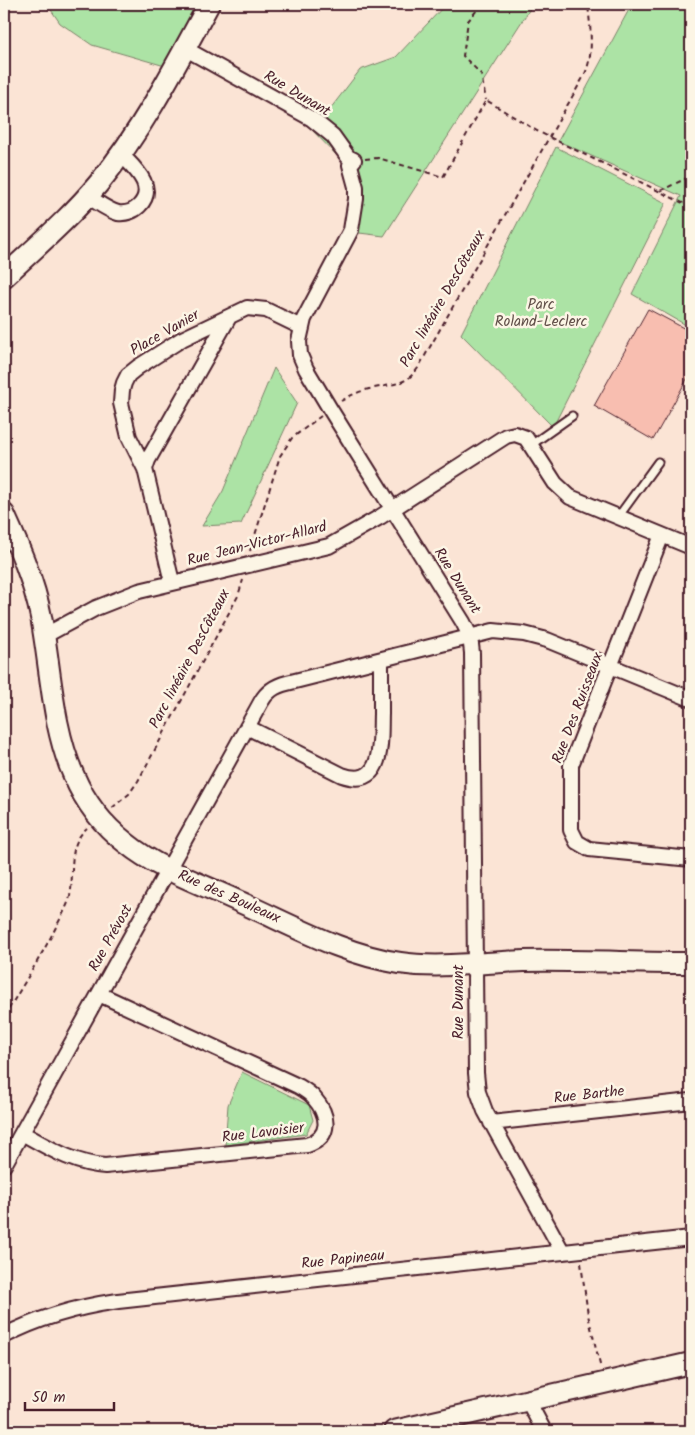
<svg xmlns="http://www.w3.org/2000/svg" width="695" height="1435" font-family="Kalam,sans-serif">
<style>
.green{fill:#ace3a5;stroke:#7b8168}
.building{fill:#f8beb0;stroke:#4a1f2b}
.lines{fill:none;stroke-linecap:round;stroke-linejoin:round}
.lane-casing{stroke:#4a1f2b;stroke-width:11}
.street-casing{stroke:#4a1f2b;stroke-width:18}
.secondary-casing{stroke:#4a1f2b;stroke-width:24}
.path{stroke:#4a1f2b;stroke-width:2;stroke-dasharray:5 4;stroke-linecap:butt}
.lane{stroke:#fcf5e5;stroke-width:7}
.street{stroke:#fcf5e5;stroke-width:14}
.secondary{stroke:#fcf5e5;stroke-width:20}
.labels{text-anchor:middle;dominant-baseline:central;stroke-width:5;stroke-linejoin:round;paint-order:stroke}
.street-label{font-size:15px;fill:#4a1f2b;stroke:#fcf5e5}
.park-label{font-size:15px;fill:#62504a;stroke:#fcf5e5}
</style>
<rect width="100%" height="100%" fill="#fbe4d5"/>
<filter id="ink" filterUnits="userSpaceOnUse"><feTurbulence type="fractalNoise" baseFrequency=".02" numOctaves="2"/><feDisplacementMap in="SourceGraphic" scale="10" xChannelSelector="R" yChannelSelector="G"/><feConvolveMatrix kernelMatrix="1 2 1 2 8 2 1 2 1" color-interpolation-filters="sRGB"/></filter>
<g filter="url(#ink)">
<!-- green -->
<path class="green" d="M47 4H204L172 68 92 45 60 23Z
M446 4H533L384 236 351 232 346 165 311 129 327 113 360 70 396 57Z
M632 4H691V328L632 294 681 196 558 141Z
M556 147 666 203 553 427 461 334Z
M274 368 297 403 241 524 202 526 223 491Z
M242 1072 309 1105 313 1120 306 1134 225 1145 228 1105Z"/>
<!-- building -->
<path class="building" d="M648 309 691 332V372L653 440 594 406Z"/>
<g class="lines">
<defs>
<path id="lane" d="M531 445 572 416
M618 517 658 462"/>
<path id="street" d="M184 48 312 119 333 136 348 157 354 160 350 165 356 187V199L351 230 304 319 299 341 300 355 306 369 330 409 463 622 470 636 472 653 476 1073 478 1092 485 1111 562 1251
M87 196C96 201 107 210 118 213 126 214 134 211 139 206 158 187 133 167 121 154
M145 469 148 460 229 317
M662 535 571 765V830L577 842 589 849 691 859
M172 582 145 469 129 437 121 403 122 390 124 383 128 375 138 367 182 339 247 308 266 310 301 327
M44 636 96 608 139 591 329 546 380 517 506 436 515 434 526 438 555 483 570 497 691 547
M247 727 342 775C385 790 380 740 381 714 381 696 381 678 381 660
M491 1123 691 1101
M22 1133C49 1148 74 1164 105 1166L307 1145C332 1137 329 1115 314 1098 310 1093 303 1089 298 1086L99 994
M4 1165 261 702C267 691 275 686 287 683L493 631 524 634 547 640 691 699
M4 1336C40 1317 77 1307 118 1301L691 1238
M528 1401 544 1431"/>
<path id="secondary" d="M4 277C36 247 71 217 99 183 143 129 176 65 209 4
M4 514C19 547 34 581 41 617 51 669 52 728 74 776 85 802 104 826 126 843 159 870 202 884 240 902 292 925 344 955 400 963 439 969 485 962 524 961 580 960 636 963 691 963
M394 1431 691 1363"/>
</defs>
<!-- lane casing -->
<use href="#lane" class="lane-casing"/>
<!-- street casing -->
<use href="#street" class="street-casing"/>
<!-- secondary casing -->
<use href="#secondary" class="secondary-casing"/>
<!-- path -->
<path class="path" d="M482 4 468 21 463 56 481 74 486 100
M365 159 378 158 443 177 486 100 537 131 691 207
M660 191 691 176
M341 401C351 395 362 390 374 388 393 384 406 385 418 368L584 76C595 53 590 28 588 4
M250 551 280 456 292 438 321 416
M112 808 129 794 138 781 238 596 243 580
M4 1017C21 988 39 960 54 931 59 921 65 911 69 900 76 875 65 847 87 828
M581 1263 588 1315 601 1369"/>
<!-- lane -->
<use href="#lane" class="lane"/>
<!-- street -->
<use href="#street" class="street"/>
<!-- secondary -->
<use href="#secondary" class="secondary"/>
</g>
</g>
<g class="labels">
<!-- street labels -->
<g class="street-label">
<text transform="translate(297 94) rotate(31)">Rue Dunant</text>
<text transform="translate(443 299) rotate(-60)">Parc linéaire DesCôteaux</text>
<text transform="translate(165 333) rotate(-30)">Place Vanier</text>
<text transform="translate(257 544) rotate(-14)">Rue Jean-Victor-Allard</text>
<text transform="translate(457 581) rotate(58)">Rue Dunant</text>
<text transform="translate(190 659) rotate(-62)">Parc linéaire DesCôteaux</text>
<text transform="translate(578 708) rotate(-69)">Rue Des Ruisseaux</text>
<text transform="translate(229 897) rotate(24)">Rue des Bouleaux</text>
<text transform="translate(111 938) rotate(-61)">Rue Prévost</text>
<text transform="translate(459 1002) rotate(-90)">Rue Dunant</text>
<text transform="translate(589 1095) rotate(-6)">Rue Barthe</text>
<text transform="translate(263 1133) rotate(-7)">Rue Lavoisier</text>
<text transform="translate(343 1260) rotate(-6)">Rue Papineau</text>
</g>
<!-- park labels -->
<g class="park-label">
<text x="541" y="305">Parc<tspan x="541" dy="17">Roland-Leclerc</tspan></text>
</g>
</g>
<!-- margin -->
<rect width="695" height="1435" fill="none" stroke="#fcf5e5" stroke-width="20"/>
<rect x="10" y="10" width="675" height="1415" fill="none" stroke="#4a1f2b" stroke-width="2" filter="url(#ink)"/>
<!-- scale -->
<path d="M25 1402v8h89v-8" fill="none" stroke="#4a1f2b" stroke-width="2.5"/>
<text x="32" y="1402" font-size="15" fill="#4a1f2b" stroke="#fcf5e5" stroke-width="4" paint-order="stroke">50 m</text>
</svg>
